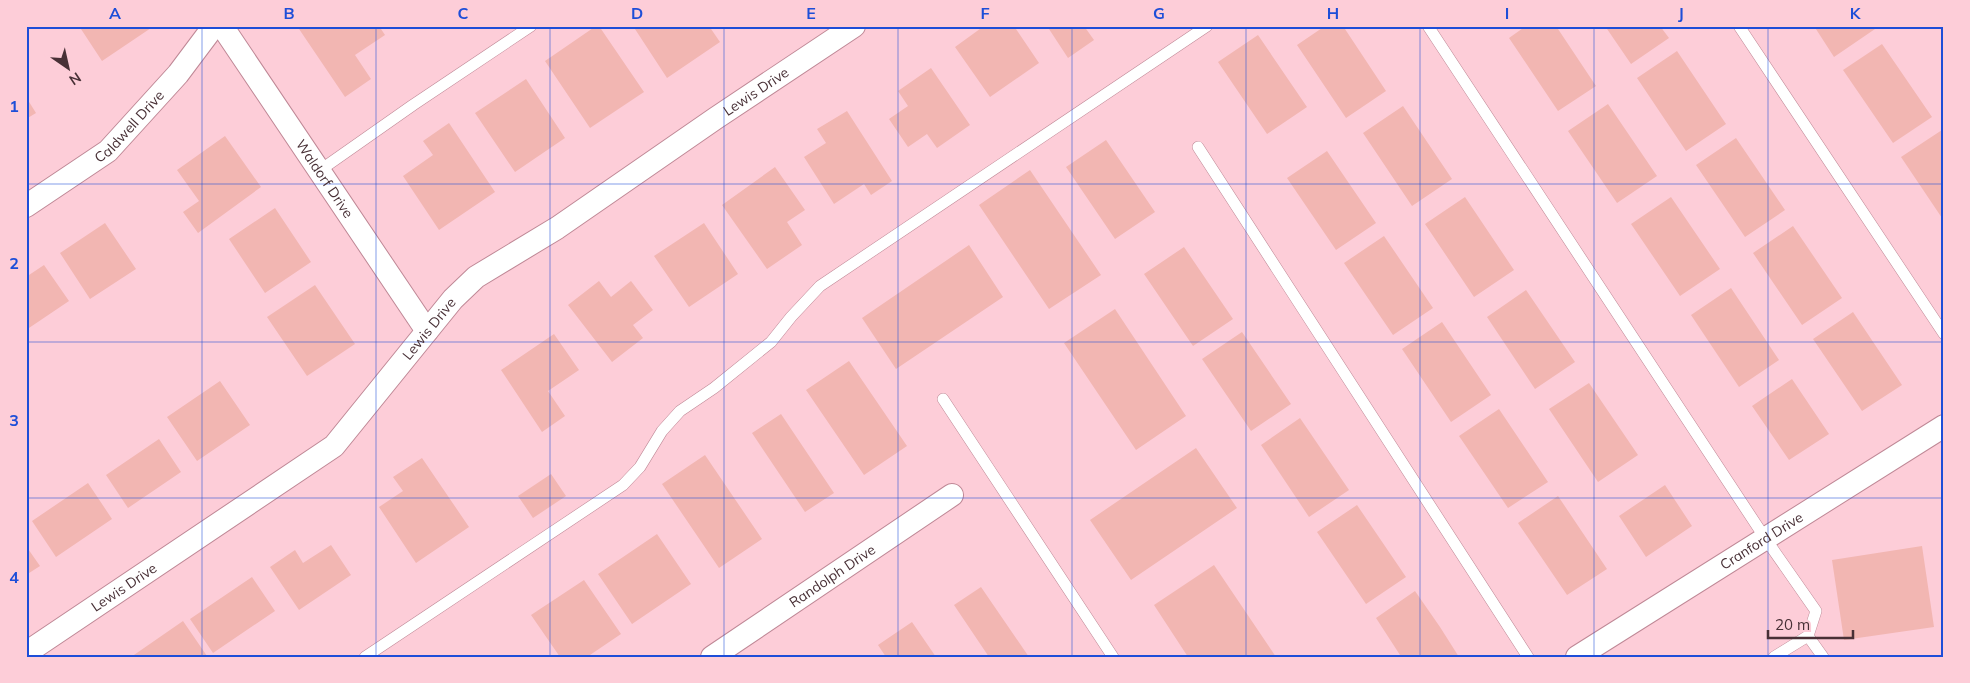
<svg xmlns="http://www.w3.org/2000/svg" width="1970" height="683" font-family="Mulish,sans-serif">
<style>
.building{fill:#f2b6b2}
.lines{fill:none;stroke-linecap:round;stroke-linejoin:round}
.service-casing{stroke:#bf8896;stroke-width:12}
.minor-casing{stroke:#bf8896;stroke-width:24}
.service{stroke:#fff;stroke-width:11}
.minor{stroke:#fff;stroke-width:22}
.grid{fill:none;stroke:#1d4ed8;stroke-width:1;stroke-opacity:0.55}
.labels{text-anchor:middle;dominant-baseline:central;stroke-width:4.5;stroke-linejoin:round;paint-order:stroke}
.street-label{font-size:14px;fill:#483036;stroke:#fdcdd8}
.neatline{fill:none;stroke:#1d4ed8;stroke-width:2}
.grid-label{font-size:16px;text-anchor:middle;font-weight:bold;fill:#1d4ed8}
</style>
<rect width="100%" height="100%" fill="#fdcdd8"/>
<!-- building -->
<path class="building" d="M79 26H150L151 28 102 61Z
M297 26H379L385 35 355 55 371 79 345 97Z
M596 26H599L644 92 590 128 545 61Z
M633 26H709L720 42 667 78Z
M984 26H1014L1039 63 990 97 955 47Z
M1047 26H1084L1094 40 1068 58Z
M1325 26H1343L1386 91 1346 118 1297 45Z
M1526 26H1556L1596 86 1558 111 1509 38Z
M1605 26H1660L1669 38 1631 64Z
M1814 26H1873L1875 29 1834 57Z
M1258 35 1307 107 1267 134 1218 62Z
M1882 44 1932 117 1893 143 1843 70Z
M1677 51 1726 124 1686 151 1637 78Z
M931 68 970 125 937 148 927 134 908 147 889 119 908 106 898 91Z
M526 79 565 138 515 172 475 113Z
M26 97 36 113 26 119Z
M1608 104 1657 176 1617 203 1568 131Z
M1403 106 1452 179 1412 206 1363 133Z
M847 111 892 181 871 195 864 184 834 204 804 157 826 143 817 129Z
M449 123 495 192 439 230 403 176 433 155 423 141Z
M1942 130 1944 133V221L1901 157Z
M225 136 261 187 198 233 183 212 199 201 177 170Z
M1736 138 1785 210 1745 237 1696 165Z
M1106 140 1155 212 1115 239 1066 167Z
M1327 151 1376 223 1336 250 1287 178Z
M775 167 805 210 787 222 802 245 767 269 722 205Z
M1030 170 1101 275 1049 309 979 205Z
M1465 197 1514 270 1474 297 1425 224Z
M1671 197 1720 269 1680 296 1631 224Z
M275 208 311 262 265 293 229 239Z
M105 223 136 269 90 299 60 253Z
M704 223 738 274 689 307 654 256Z
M1793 226 1842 298 1802 325 1753 253Z
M1384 236 1433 308 1393 335 1344 263Z
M969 245 1003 297 896 369 862 318Z
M1184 247 1233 319 1193 346 1144 274Z
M44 265 69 301 26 330V277Z
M599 281 611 297 631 281 653 310 633 325 643 338 612 362 568 305Z
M315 285 355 344 307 376 267 317Z
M1731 288 1779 360 1739 387 1691 315Z
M1526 290 1575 362 1535 389 1487 317Z
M1115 309 1186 416 1136 450 1064 343Z
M1853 312 1902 385 1862 411 1813 339Z
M1442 322 1491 395 1451 422 1402 349Z
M1242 332 1291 404 1251 431 1202 359Z
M554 334 579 370 548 391 565 416 542 432 501 370Z
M849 361 907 446 864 475 806 390Z
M1792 379 1829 434 1789 460 1752 406Z
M220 381 250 425 197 461 167 417Z
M1589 383 1638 455 1598 482 1549 409Z
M1499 409 1548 482 1508 508 1459 436Z
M781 414 834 493 805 512 752 433Z
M1300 418 1349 490 1309 517 1261 445Z
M159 439 181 472 128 508 106 475Z
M1196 448 1237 508 1131 580 1090 520Z
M705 455 762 539 719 568 662 484Z
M422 458 469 527 416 563 379 507 403 491 393 477Z
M551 474 566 496 533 518 518 496Z
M88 483 112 519 56 557 32 521Z
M1665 485 1692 526 1646 557 1619 516Z
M1558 496 1607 569 1567 595 1518 523Z
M1357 505 1406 577 1366 604 1317 532Z
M657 534 691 584 632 624 598 574Z
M331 545 351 575 299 610 270 567 295 550 303 563Z
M26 546 40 566 26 575Z
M1922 546 1934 627 1844 640 1832 560Z
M1214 565 1276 657H1188L1154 605Z
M252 577 275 611 213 653 190 619Z
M584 580 621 634 587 657H560L531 615Z
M981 587 1029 657H989L954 605Z
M1415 591 1440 627 1459 657H1402L1400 655 1376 618Z
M183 621 207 656 131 657Z
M912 622 936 657H886L878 645Z"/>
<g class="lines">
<defs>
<path id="service" d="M1428 26 1765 538 1816 611 1808 636 1823 657
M1739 26 1944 334
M1198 147 1528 657
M319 171 413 105 531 26
M943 399 1113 657
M365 657 623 485 640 467 662 431 680 411 714 388 771 342 791 317 820 286 1207 26
M1774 657 1808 636"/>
<g id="minor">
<path id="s1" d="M222 26 427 331"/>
<path id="s2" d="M26 206 108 151 178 74 214 26"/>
<path id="s3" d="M26 653 334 446 453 299 476 277 557 228 716 118 854 26"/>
<path id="s4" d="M712 657 952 495"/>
<path id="s5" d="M1577 657 1944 426"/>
</g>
</defs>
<!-- service casing -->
<use href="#service" class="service-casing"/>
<!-- minor casing -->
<use href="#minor" class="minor-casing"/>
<!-- service -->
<use href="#service" class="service"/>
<!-- minor -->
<use href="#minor" class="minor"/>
</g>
<!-- grid -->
<path class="grid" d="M202 26V657M376 26V657M550 26V657M724 26V657M898 26V657M1072 26V657M1246 26V657M1420 26V657M1594 26V657M1768 26V657M26 184H1944M26 342H1944M26 498H1944"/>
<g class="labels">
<!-- street labels -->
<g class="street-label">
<text stroke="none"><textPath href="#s3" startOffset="928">Lewis Drive</textPath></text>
<text stroke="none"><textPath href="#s2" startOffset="131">Caldwell Drive</textPath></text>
<text stroke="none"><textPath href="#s1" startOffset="184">Waldorf Drive</textPath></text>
<text stroke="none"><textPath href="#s3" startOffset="522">Lewis Drive</textPath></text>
<text stroke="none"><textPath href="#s5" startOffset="218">Cranford Drive</textPath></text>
<text stroke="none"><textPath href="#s4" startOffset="145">Randolph Drive</textPath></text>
<text stroke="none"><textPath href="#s3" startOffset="118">Lewis Drive</textPath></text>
</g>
</g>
<!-- border -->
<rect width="1970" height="683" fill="none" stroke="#fdcdd8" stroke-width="55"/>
<!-- north arrow -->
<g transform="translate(68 68) rotate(146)" stroke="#fdcdd8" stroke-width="4" paint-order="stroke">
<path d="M0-4L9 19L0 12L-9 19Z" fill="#483036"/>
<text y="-8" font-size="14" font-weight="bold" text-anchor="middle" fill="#483036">N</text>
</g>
<!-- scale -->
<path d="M1768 630v8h85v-8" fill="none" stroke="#483036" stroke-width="2.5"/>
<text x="1775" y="630" font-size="15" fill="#483036" stroke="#fdcdd8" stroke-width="4" paint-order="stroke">20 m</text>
<rect x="28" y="28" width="1914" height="628" class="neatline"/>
<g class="grid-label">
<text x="115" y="19">A</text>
<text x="289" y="19">B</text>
<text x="463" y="19">C</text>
<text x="637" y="19">D</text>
<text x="811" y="19">E</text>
<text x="985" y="19">F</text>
<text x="1159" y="19">G</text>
<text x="1333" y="19">H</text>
<text x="1507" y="19">I</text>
<text x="1681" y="19">J</text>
<text x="1855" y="19">K</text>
<text x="14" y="112">1</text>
<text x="14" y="269">2</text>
<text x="14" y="426">3</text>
<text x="14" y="583">4</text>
</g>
</svg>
